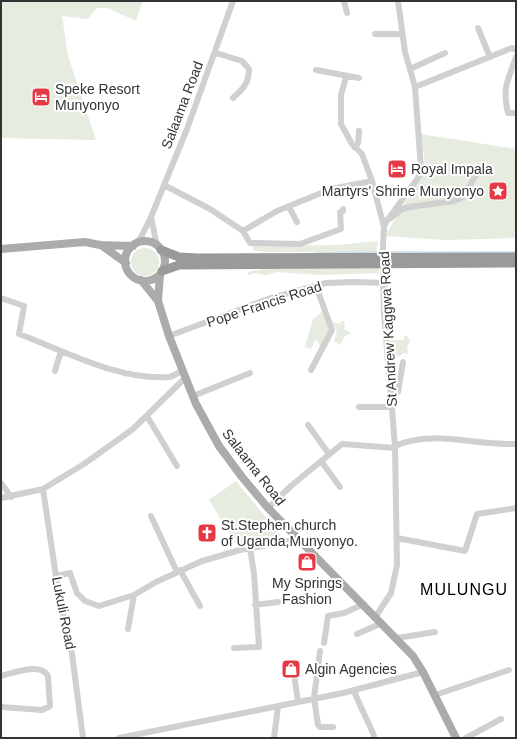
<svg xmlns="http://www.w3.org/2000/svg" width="517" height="739" font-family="Arial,sans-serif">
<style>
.green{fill:#e6ecdf}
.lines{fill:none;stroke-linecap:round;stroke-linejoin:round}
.stream{stroke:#cfe2ee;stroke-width:1.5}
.minor{stroke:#d0d0d0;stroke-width:6}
.major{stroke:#ababab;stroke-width:8}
.highway{stroke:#9a9a9a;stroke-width:9}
.minor-bridge{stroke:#d0d0d0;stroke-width:6}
.labels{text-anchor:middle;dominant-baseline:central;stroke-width:4;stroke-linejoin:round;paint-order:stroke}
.poi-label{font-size:14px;fill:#333;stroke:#fff;text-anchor:start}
.street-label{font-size:14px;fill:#333;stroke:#fff}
.quarter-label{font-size:16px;letter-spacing:1px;fill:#000;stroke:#fff}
</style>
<rect width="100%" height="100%" fill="#fff"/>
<!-- green -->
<path class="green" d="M1 1H143L136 21 107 8H97L88 19 62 16 68 56 96 140 1 138Z
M420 134 516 149V238L446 240 385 236 426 168Z
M378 241 376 252H265L253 250V246L337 245Z
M131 262a14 14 0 1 1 28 0a14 14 0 1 1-28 0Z
M269 268H379V273L318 275 277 272 267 275 254 273 248 275V272Z
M322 312 332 330 323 347 320 346 316 339 311 349 305 347 313 319Z
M341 321H344L345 327 343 328 351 333 345 336 340 345 334 341 337 330 332 322 340 324Z
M404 336H407L410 341 407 347 408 354 404 353 398 357 390 349 389 340H404Z
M236 481 281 536 237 546 209 500Z"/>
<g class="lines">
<!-- stream -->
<path class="stream" d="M386 252H516
M314 253 382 252
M387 278V293"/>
<!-- minor -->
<path class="minor" d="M344 1 347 13
M478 28 490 57
M375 34H402
M216 53 242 61 249 69C249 83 243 89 233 98
M516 57C508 81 502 86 508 113H516
M410 69 445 53
M316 70 359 78
M346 77 341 95V124L352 144 362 154 372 181
M415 87 512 48 516 50
M355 148 358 143 359 131
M164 185 210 209 243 231 250 243 300 244 341 229 340 212 343 211V209
M289 207 297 222
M151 217 157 246
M391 218 402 209 409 207 454 201 463 197 480 168
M243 231 277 211 331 189 372 181 384 227
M138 243 151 217 187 129 233 1
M383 245 384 227 386 222 418 178 421 169 415 87 405 52 398 1
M1 298 24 306 19 334C65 351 119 381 169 377 174 376 179 372 183 370
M169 336 268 299 326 283 354 282 384 283
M311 370 332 330 316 286
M55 371 61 351
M193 396 250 373
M391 397 398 392 403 362
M359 407H391
M147 416 177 466
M308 425 329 454
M395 446C432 429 477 446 516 444
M321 461 340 487
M1 483 11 497
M43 489 58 590 72 654 83 738
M1 498 43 489 84 464 133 429 186 377
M268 508 292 485 342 444 395 448
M151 516 177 572
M397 538 465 551 477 514 516 508
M180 570 200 606
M56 576 70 573 77 593 85 601 99 606 134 595 156 582 202 561 240 550 299 539
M255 605 278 602
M376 616 391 593 397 565 395 446 384 313 383 277
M128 629 134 595
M357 634 382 623
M397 638 435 632
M324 643 328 616 344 613 364 604
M234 648 259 647 254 574 250 548
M320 651 314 698 318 725 320 727H333
M294 674 298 702
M1 676C13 673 40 662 48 676L50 706 42 710 1 707
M354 690C359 706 368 720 374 736
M435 695 509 670
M119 738 343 693 423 672
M274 738 278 707
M466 738 501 719"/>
<!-- major -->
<path class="major" d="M125 261a20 20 0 1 1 40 0a20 20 0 1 1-40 0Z
M101 245 126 263
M1 249 85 242 100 245 133 246
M160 275 158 301 169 336 196 404 219 446 242 477 268 508 413 656 423 672 456 738
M141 280 158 301"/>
<!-- highway -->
<path class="highway" d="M161 250 179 257 198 258 516 257
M162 271 179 265 516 263"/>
<!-- minor-bridge -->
<path class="minor-bridge" d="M383 245V277"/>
</g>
<!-- icons -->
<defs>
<symbol id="hotel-square" viewBox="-11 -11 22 22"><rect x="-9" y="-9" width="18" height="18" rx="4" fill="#e63946" stroke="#fff"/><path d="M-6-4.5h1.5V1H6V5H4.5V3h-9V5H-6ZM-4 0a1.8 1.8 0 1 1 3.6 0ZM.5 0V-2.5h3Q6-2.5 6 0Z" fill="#fff"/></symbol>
<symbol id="sight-square" viewBox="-11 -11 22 22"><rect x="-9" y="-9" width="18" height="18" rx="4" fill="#e63946" stroke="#fff"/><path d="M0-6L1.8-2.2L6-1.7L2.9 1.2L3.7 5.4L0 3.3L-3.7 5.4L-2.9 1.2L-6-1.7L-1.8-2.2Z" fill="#fff"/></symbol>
<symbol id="church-square" viewBox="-11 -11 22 22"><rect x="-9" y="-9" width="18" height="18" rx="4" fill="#e63946" stroke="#fff"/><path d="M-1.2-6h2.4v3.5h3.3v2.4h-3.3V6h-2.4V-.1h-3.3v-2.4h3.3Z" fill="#fff"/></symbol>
<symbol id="shop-square" viewBox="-11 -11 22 22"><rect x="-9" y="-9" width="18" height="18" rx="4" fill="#e63946" stroke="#fff"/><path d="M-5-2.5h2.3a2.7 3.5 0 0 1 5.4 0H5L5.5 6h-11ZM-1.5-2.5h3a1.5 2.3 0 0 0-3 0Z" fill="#fff"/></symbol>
</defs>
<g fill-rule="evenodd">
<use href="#hotel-square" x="30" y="86" width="22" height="22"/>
<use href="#hotel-square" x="386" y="158" width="22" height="22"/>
<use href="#sight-square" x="487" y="180" width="22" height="22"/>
<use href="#church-square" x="196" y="522" width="22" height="22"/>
<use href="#shop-square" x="296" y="551" width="22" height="22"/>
<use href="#shop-square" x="280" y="658" width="22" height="22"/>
</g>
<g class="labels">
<!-- poi labels -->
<g class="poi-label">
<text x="55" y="89">Speke Resort<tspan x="55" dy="16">Munyonyo</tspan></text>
<text x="411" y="169">Royal Impala</text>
<text x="484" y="191" text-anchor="end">Martyrs' Shrine Munyonyo</text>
<text x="221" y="525">St.Stephen church<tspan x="221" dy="16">of Uganda,Munyonyo.</tspan></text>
<text x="307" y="583" text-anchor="middle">My Springs<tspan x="307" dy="16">Fashion</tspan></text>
<text x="305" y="669">Algin Agencies</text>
</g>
<!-- street labels -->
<g class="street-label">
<text transform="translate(182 105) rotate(-69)">Salaama Road</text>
<text transform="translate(264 304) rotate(-18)">Pope Francis Road</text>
<text transform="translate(388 329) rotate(-93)">St Andrew Kaggwa Road</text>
<text transform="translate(254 467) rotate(52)">Salaama Road</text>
<text transform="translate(64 613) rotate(79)">Lukuli Road</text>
</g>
<!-- quarter labels -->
<g class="quarter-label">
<text x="464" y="589">MULUNGU</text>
</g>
</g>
<!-- border -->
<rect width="517" height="739" fill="none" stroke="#333333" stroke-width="4"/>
</svg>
